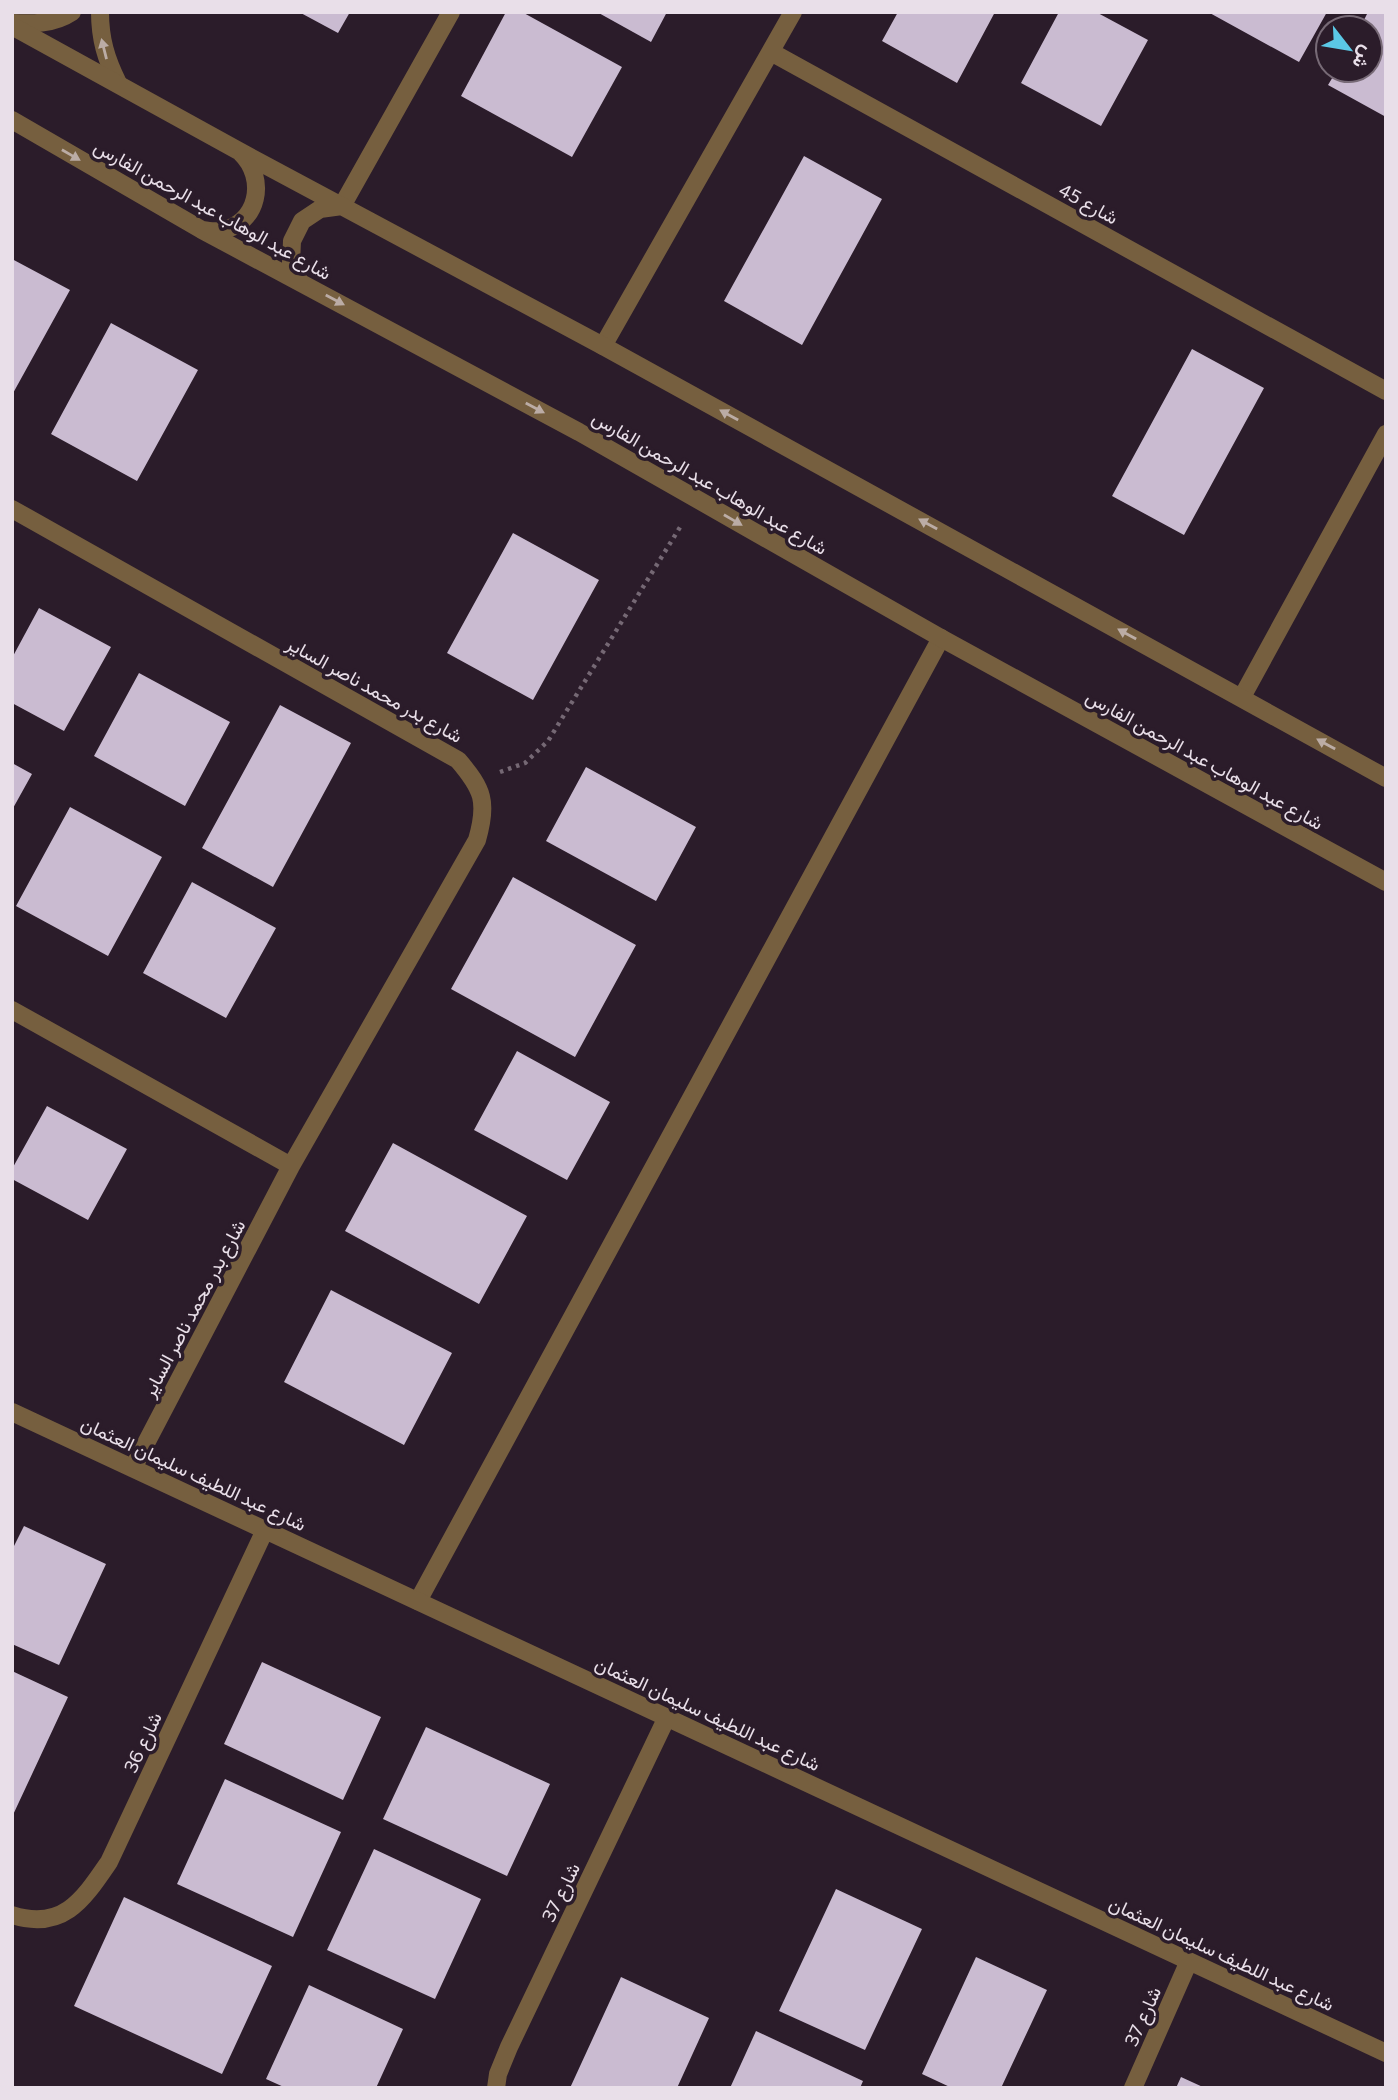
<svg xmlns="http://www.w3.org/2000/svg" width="1398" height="2100" font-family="Commissioner,Vazirmatn,sans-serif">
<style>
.building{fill:#cabbd1}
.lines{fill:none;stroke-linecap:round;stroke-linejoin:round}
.path{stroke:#756874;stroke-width:4.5;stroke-dasharray:3.5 5;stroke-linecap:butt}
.service{stroke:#765f3f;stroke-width:18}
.minor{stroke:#765f3f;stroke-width:18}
.tertiary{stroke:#765f3f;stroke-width:18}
.oneway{fill:#bbaca5}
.labels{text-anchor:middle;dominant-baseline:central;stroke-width:7;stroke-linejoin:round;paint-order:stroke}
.street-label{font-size:19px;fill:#e9dfe9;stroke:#2b1c2a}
</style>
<rect width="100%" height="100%" fill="#2b1c2a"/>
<!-- building -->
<path class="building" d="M299 12H350L338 33Z
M506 12H522L622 67 572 157 461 96Z
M597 12H667L651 42Z
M898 12H995L957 83 882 41Z
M1059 12H1096L1148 40 1101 126 1021 83Z
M1208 12H1327L1299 62Z
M1368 12H1386V117L1328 85 1337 70H1370V28H1360Z
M804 156 882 199 802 345 724 301Z
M12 259 70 290 12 395Z
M111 323 198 370 137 481 51 434Z
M1192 349 1264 388 1184 535 1112 496Z
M513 533 599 580 533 700 447 653Z
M39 608 111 647 64 731 12 703V658Z
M139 673 230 722 185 806 94 756Z
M280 705 351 743 273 887 202 848Z
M12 763 32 774 12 810Z
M586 767 696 827 656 901 546 841Z
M70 807 162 857 108 956 16 906Z
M513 877 636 945 575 1057 451 989Z
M192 882 276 928 226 1018 143 973Z
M517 1051 610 1102 567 1180 474 1130Z
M47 1106 127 1149 88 1220 12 1179V1169Z
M393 1143 527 1216 479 1304 345 1231Z
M331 1290 452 1353 404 1445 284 1382Z
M24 1526 106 1564 59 1665 12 1644V1550Z
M262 1662 381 1717 343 1800 224 1744Z
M12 1671 68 1697 12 1817Z
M426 1727 550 1784 507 1876 383 1819Z
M225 1779 341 1832 293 1937 177 1884Z
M374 1849 481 1899 435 1999 327 1950Z
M836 1889 922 1929 865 2050 779 2011Z
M124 1897 272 1966 222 2074 74 2006Z
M976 1957 1047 1990 1001 2088H952L922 2074Z
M621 1977 709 2018 677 2088H570Z
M309 1985 403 2029 376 2088H286L266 2079Z
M756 2031 863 2081 860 2088H730Z
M1181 2077 1205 2088H1176Z"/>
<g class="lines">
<!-- path -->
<path class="path" d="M500 772 525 763 548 741 682 524"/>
<!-- service -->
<path class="service" d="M418 1601 941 638"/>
<!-- minor -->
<path class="minor" d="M100 12C100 39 106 59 118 83
M12 23C33 24 54 24 72 12
M771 52 1386 391
M342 206 451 12
M603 346 793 12
M12 509 458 760C483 789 488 802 477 840L291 1166 133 1468
M1242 697 1386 434
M12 1010 291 1166
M12 1412 1386 2053
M12 1915C63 1931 83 1900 109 1862L265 1530
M496 2088 498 2074 509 2047 667 1717
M1133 2088 1189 1961"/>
<!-- tertiary -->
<path class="tertiary" d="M12 26 237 150 603 346 1386 778
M12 120 202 230 579 432 941 638 1386 882
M202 230C208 231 214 232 219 231 259 225 267 178 241 153
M300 282 291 263 292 241 302 221 320 209 342 206"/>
</g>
<!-- one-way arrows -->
<defs><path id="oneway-solid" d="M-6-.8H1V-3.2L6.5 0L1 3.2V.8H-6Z" transform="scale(1.75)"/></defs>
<g class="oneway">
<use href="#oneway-solid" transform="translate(104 49) rotate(-104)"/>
<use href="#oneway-solid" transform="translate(71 155) rotate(30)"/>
<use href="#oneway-solid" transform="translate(335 300) rotate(28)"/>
<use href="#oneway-solid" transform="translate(535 408) rotate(28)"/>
<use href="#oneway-solid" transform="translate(729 415) rotate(-151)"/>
<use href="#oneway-solid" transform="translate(733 520) rotate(30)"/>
<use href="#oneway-solid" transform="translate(928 524) rotate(-151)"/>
<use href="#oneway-solid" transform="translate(1127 634) rotate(-151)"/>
<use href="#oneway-solid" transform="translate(1326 744) rotate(-151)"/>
</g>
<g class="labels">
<!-- street labels -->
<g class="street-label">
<text transform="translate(1089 203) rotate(29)">شارع 45</text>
<text transform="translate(213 209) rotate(29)">شارع عبد الوهاب عبد الرحمن الفارس</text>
<text transform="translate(710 482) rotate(30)">شارع عبد الوهاب عبد الرحمن الفارس</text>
<text transform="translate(375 689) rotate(29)">شارع بدر محمد ناصر الساير</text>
<text transform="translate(1205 759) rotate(29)">شارع عبد الوهاب عبد الرحمن الفارس</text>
<text transform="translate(193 1308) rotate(-62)">شارع بدر محمد ناصر الساير</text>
<text transform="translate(194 1473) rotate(25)">شارع عبد اللطيف سليمان العثمان</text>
<text transform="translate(708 1713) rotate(25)">شارع عبد اللطيف سليمان العثمان</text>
<text transform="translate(142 1742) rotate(-65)">شارع 36</text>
<text transform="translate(560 1892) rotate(-64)">شارع 37</text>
<text transform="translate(1222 1953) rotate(25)">شارع عبد اللطيف سليمان العثمان</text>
<text transform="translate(1142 2016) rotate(-66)">شارع 37</text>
</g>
</g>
<!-- border -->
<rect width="1398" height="2100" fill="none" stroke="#e9dfe9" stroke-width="28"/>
<!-- north arrow -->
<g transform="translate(1349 49) rotate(121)"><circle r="33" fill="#2b1c2a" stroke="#776a76" stroke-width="2"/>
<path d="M0-5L12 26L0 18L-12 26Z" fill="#5bc8e6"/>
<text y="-10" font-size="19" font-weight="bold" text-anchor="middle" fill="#e9dfe9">ش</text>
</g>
</svg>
